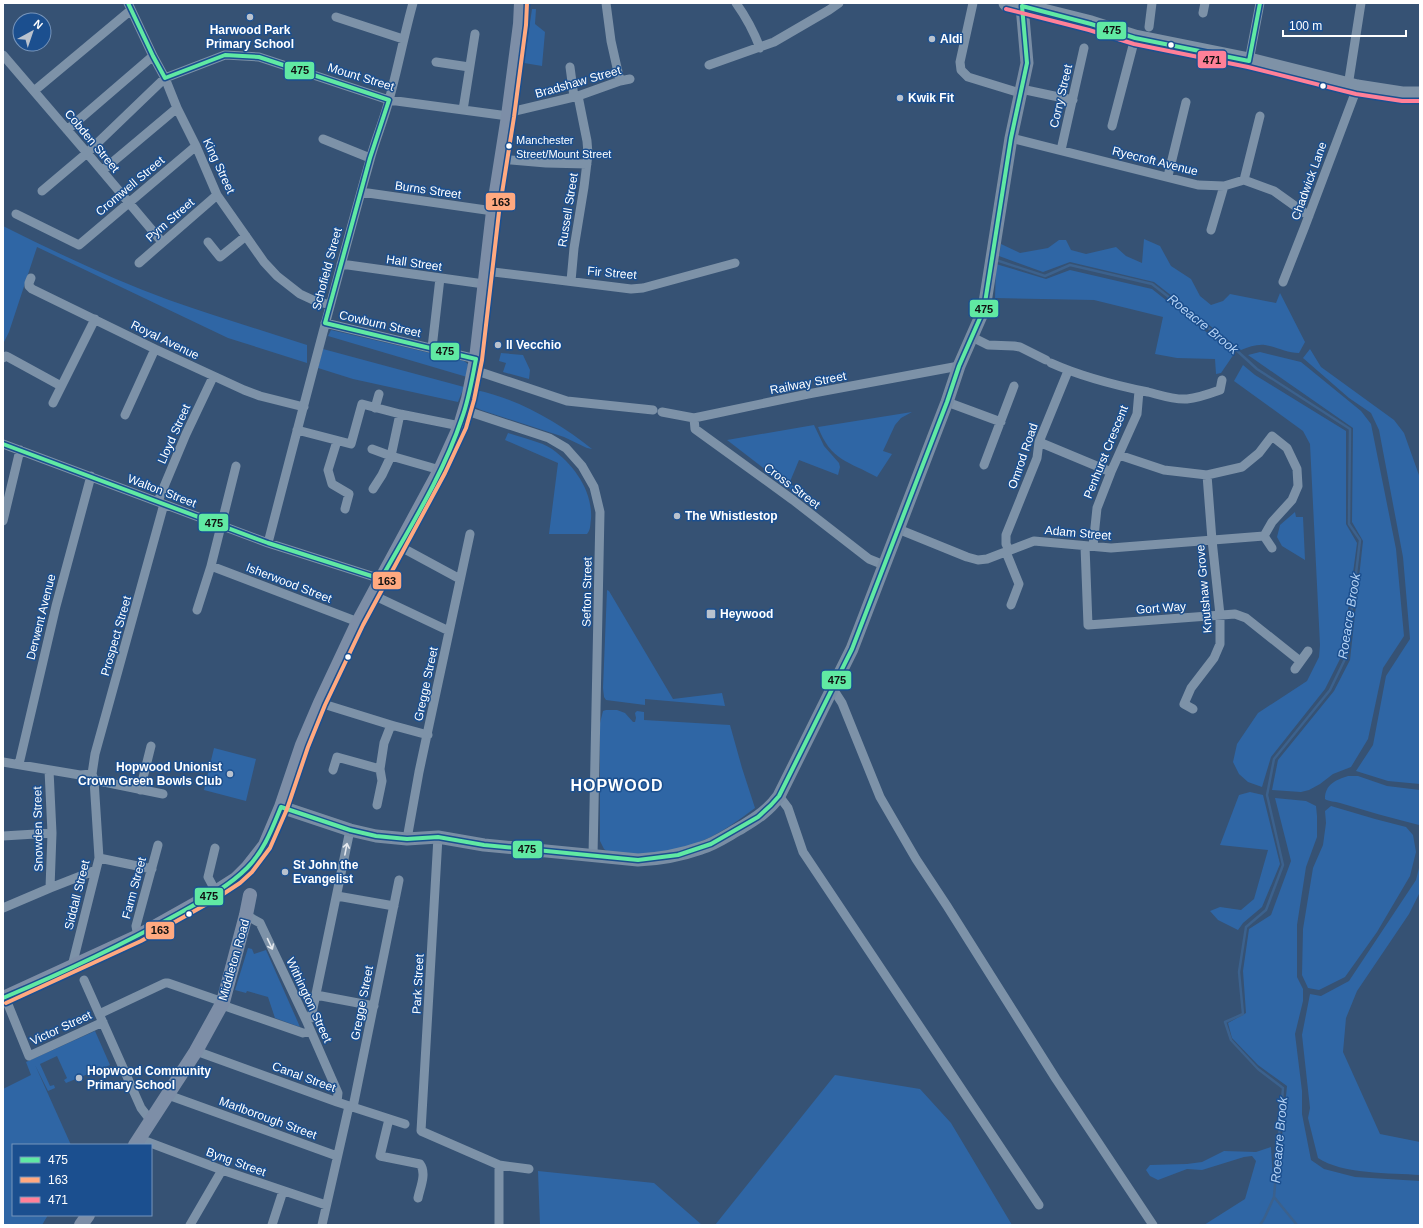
<svg xmlns="http://www.w3.org/2000/svg" width="1423" height="1228" font-family="Helvetica,sans-serif">
<style>
.green{fill:#2f66a5}
.lines{fill:none;stroke-linecap:round;stroke-linejoin:round}
.stream{stroke:#3b618d;stroke-width:2.5}
.street{stroke:#7d92a8;stroke-width:9}
.secondary{stroke:#798da4;stroke-width:13}
.primary{stroke:#7d8ea7;stroke-width:14}
.highway{stroke:#7e92a7;stroke-width:17}
.bus-1-casing{stroke:#1b4f8f;stroke-width:7}
.bus-2-casing{stroke:#1b4f8f;stroke-width:7}
.bus-3-casing{stroke:#1b4f8f;stroke-width:7}
.bus-1{stroke:#60e9a3;stroke-width:4}
.bus-2{stroke:#ffa980;stroke-width:4}
.bus-3{stroke:#ff8098;stroke-width:4}
.oneway{stroke:#e5e9ee}
.poi-dot{fill:#b9c2ce;stroke:#1b4f8f;stroke-width:1.5}
.bus-dot{fill:#fff;stroke:#1b4f8f;stroke-width:1.5}
.labels{text-anchor:middle;dominant-baseline:central;stroke-width:3;stroke-linejoin:round;paint-order:stroke}
.bus-label{font-size:11px;fill:#fff;stroke:#1b4f8f;text-anchor:start}
.poi-label{font-size:12px;font-weight:bold;fill:#fff;stroke:#1b4f8f;text-anchor:start}
.street-label{font-size:12px;fill:#fff;stroke:#1b4f8f}
.water-label{font-size:13px;font-style:italic;fill:#b5d3f5;stroke:#1b4f8f}
.district-label{font-size:16px;font-weight:bold;letter-spacing:1px;fill:#fff;stroke:#1b4f8f}
.line-badge{stroke:#1b4f8f;stroke-width:1.5}
.pale-badge-label{font-size:11px;text-anchor:middle;font-weight:bold;fill:#111}
</style>
<rect width="100%" height="100%" fill="#365274"/>
<!-- green -->
<path class="green" d="M532 9H536L535 24 545 32 542 66 524 63Z
M3 226C57 253 112 279 169 300 215 316 261 330 307 345V363L228 338 37 247 9 332 3 344Z
M1144 239 1160 246 1171 266 1191 279 1200 296 1211 305 1223 301 1230 294 1276 303 1280 293 1305 342 1299 353C1287 353 1277 347 1265 345 1257 344 1249 347 1241 350L1154 282 1070 262 1043 272 999 256 1001 244 1020 253 1048 248 1059 240H1066L1071 250 1086 254 1116 247 1126 256 1142 263Z
M996 264 1046 279 1070 270 1152 289 1234 354 1221 373 1216 374 1215 359 1177 358 1155 354 1163 317 1094 300 995 298Z
M331 330 464 361 468 364 467 377 328 336Z
M323 349 464 387 458 402 353 379 318 368Z
M1310 349 1321 367 1394 420 1404 433 1420 478V784L1388 781 1356 771 1373 745 1386 676 1410 639 1403 557 1379 430 1371 413 1349 398 1303 358Z
M1260 352 1301 362 1361 411 1371 424 1396 549 1404 636 1383 668 1368 739 1351 767 1333 774 1320 784 1309 790 1301 792 1272 790 1278 760 1334 691 1350 660 1363 541 1352 522 1353 428 1248 355Z
M501 353 523 355 530 370 529 379 503 372 506 363 499 361Z
M1243 365 1255 375 1346 431V524L1357 543 1342 655 1325 689 1271 757 1262 787 1248 782 1239 774 1233 762 1237 744 1258 713 1307 681 1319 657 1320 645 1310 444 1303 431 1234 381Z
M476 390C518 399 558 422 592 449L587 448 564 437 481 410 475 407 473 404Z
M912 412 901 418 895 425 883 451 892 454 877 477C848 461 831 461 818 427Z
M814 425 824 446 839 463 840 467 838 475 799 460 789 484 796 487 793 491 727 440Z
M508 433C520 437 542 442 552 449 574 465 593 491 591 519 590 525 591 529 587 534H549L558 463 505 440Z
M1295 512 1296 517H1303L1305 560 1282 546 1277 537 1280 525Z
M607 590 609 591 673 699 722 693 725 706 645 699V705L606 700 604 697 603 688Z
M606 710H617L625 713 633 722H635L636 718 635 713 637 711 644 712V720L730 725 742 768 755 808C722 833 701 846 659 852 652 853 645 855 638 856 628 856 617 853 607 851L604 849 600 841V723L603 711Z
M214 748 256 759 246 801 204 790Z
M1348 776H1358L1387 786 1420 790V824L1419 825C1392 818 1366 811 1340 803 1335 801 1329 802 1325 799 1325 784 1336 780 1348 776Z
M1250 792 1263 795 1280 864 1262 907 1243 923 1238 930 1218 920 1210 911 1220 907 1241 910 1254 899 1268 850 1220 845 1239 795Z
M1275 798 1306 801 1316 806 1317 816V837L1306 867 1297 925V977L1303 989V1001L1295 1034 1302 1091V1114L1311 1160 1324 1169 1355 1177 1420 1181V1225H1204L1245 1199 1256 1161 1252 1156 1244 1157 1202 1170 1187 1169 1158 1180 1150 1176 1146 1170 1150 1165 1187 1164 1202 1162 1224 1151 1256 1152 1271 1147 1273 1181 1278 1178 1287 1086 1258 1065 1232 1038 1228 1023 1246 1013 1243 971 1249 929 1271 915 1291 861Z
M1331 806 1375 819 1406 827 1413 835 1416 852 1410 876 1377 932 1345 977 1319 990 1308 988 1302 975 1303 929 1313 868 1323 845 1326 823 1325 811Z
M1420 864V892L1409 914 1357 991 1346 1018 1343 1052 1380 1134 1420 1142V1175C1391 1173 1341 1174 1318 1158L1308 1118 1310 1108 1302 1035 1310 994 1321 996 1349 981 1416 880Z
M248 948 252 949 254 954 266 950 300 1027 275 1018 268 997 247 991 246 993 235 990Z
M95 1031 110 1065 66 1083 64 1080 67 1078 57 1056 40 1064 50 1086 54 1085 55 1088 48 1091 35 1065 71 1145H13V1215H48L42 1225H3V1089L31 1075 26 1062Z
M835 1075 920 1089 951 1123 1012 1225H715Z
M538 1171 654 1183 702 1225H540Z"/>
<g class="lines">
<!-- stream -->
<path class="stream" d="M999 261 1045 276 1070 265 1152 284 1234 348 1257 369 1350 429 1349 524 1360 540 1346 657 1330 690 1274 759 1267 795 1283 865 1266 910 1246 927 1239 972 1243 1014 1225 1022 1231 1040 1258 1069 1283 1088 1274 1197 1297 1225
M1260 1225 1264 1219 1274 1197"/>
<!-- street -->
<path class="street" d="M128 3 153 56 165 78 177 108 196 146 217 195 264 262 277 276 300 294 313 300 330 305
M606 3 611 41 620 81
M736 3C746 17 754 32 760 48
M973 3 960 62 961 70 968 77 1020 93
M1203 13 1205 3
M336 17 403 39
M1149 27 1152 3
M3 55 87 153 162 242
M1249 61 1260 3
M436 62 469 67
M709 65 774 42 829 10 839 3
M570 67 574 97
M1348 86 1361 3
M1021 89 1073 100
M34 91 131 10
M463 110 475 34
M509 110 515 111 578 96 620 81 630 79
M1112 126 1135 38
M67 130 153 56
M1011 138 1198 185 1224 186 1244 180 1274 191 1309 216
M323 139 370 158
M1061 150 1084 48
M500 159 546 163 587 164
M102 171 177 108
M1168 176 1186 102
M1244 180 1260 116
M42 191 87 153 165 78 225 55 259 57 389 100 508 116
M361 192 493 211
M16 214 79 245 196 146
M1211 230 1224 186
M208 242 220 257 246 236
M139 263 217 195
M341 264 484 284
M485 271 631 289 643 288 735 263
M31 278 29 283V286L32 289 155 349 244 390 260 396 304 407
M571 281 574 248 584 187 588 154 587 141 578 96
M1283 282 1305 226 1357 88
M325 323 476 359
M972 337 988 345 1014 346 1020 347 1046 360
M432 348 440 278
M3 358 6 356 8 357 61 386
M1051 363C1082 377 1114 385 1148 392 1160 395 1174 400 1187 399 1198 398 1209 394 1220 390
M474 370 567 401 653 410
M1220 390 1222 380
M947 402 1001 422
M53 403 95 319
M375 408 379 394
M464 410 549 438 566 448 582 466 594 487 600 512 593 856
M662 412 694 418 808 394 959 366
M125 415 155 349
M694 418 695 429 793 500 869 559 884 565
M297 430 351 444 362 404 400 414 460 426
M337 441 328 470 332 484 349 494 345 509
M1039 442 1111 472
M3 444 268 543 381 579
M372 449 391 456 440 470
M984 465 1014 386
M373 489 382 475 391 456 400 414
M158 501 186 434 213 377
M3 521 20 450
M898 529 967 557 978 560 987 559 1034 541 1111 548 1264 536 1272 522 1292 500 1298 486 1297 469 1287 448 1272 436 1259 453 1242 467 1207 475 1164 470 1119 455
M1264 536 1272 548
M268 543C301 415 334 287 370 160 375 140 384 120 389 100 398 68 404 35 413 3
M399 546 460 579
M1085 546 1088 625 1235 614 1246 618 1300 661
M1093 546 1097 508 1111 472 1137 414 1139 391
M1009 550 1006 544V535L1037 458 1039 442 1068 371
M1006 552 1019 584 1011 605
M211 566 358 622
M373 595 449 631
M197 610 211 566 236 466
M1295 669 1308 651
M833 689 842 703 880 797 916 859 947 906 1056 1079 1153 1225
M320 703 391 725 428 735
M1193 709 1184 704 1191 688 1214 658 1220 644V615L1212 540 1207 475
M3 762 80 775 92 774 94 780 163 794
M19 764 56 606 91 476
M49 770 52 833 50 888
M333 770 337 757 380 769
M92 774 95 754 164 504
M140 790 151 746
M779 796 788 808 803 852 1039 1205
M377 805 382 781 380 769 384 743 391 725
M3 836 52 833
M438 837 421 1131 499 1165 529 1169
M407 839 419 772 470 534
M215 848 208 877 216 892
M99 858 152 869
M337 896 394 906
M3 908 50 888 96 870
M246 915 260 923 306 1020 338 1093 337 1102
M138 936 136 926 158 845
M74 966 73 962 99 858 94 780
M84 980 141 1108 151 1121
M316 995 374 1006
M5 997 29 1056 103 1022
M222 1005 303 1033 311 1031
M99 1014 165 983H168L223 1002
M306 1020 311 1018 350 830
M196 1051 337 1102 405 1124
M168 1095 337 1156
M353 1107 399 880
M389 1119 380 1156 420 1164C427 1173 420 1188 418 1198
M140 1139 222 1170 326 1205
M190 1225 222 1170
M272 1225 283 1191
M322 1225 349 1106
M499 1225V1165"/>
<!-- secondary -->
<path class="secondary" d="M281 807 350 830 376 836 407 839 438 837 484 845 638 860C659 859 681 855 701 848 715 844 729 834 742 827 757 818 769 810 779 796L852 649 947 402 959 366 984 309 1011 138 1027 63 1022 6"/>
<!-- primary -->
<path class="primary" d="M3 998 138 936 211 895 236 879 247 868 265 845 281 807 302 745 320 703 358 622 440 470 460 426 468 399 476 359 493 211 508 116 520 24 521 3
M135 1145 196 1051 223 1002 246 915 250 895
M81 1225 88 1215"/>
<!-- highway -->
<path class="highway" d="M1007 3 1091 24 1135 38 1249 61 1357 88 1402 95H1420"/>
<defs>
<path id="bus-1" d="M3 444 268 543 381 579C410 527 443 475 462 418 469 399 472 379 476 359L325 323 370 158 389 100 259 57 225 55 165 78 153 56 128 3
M3 998C62 973 120 946 176 915 201 901 227 888 247 868 264 851 272 829 281 807L350 830 376 836 407 839 438 837 484 845 638 860 678 855 711 844 758 817 771 805 779 796 852 649 947 402 959 366 984 309 1011 138 1027 63 1022 6 1091 24 1135 38 1249 61 1260 3"/>
<path id="bus-2" d="M6 1003 141 941 214 900 240 883 252 872 270 848 287 809 308 747 325 705 363 625 445 473 466 428 474 400 482 360 499 212 514 117 526 25 527 3"/>
<path id="bus-3" d="M1006 9 1089 30 1134 44 1248 67 1356 94 1402 101H1420"/>
</defs>
<!-- bus-1 casing -->
<use href="#bus-1" class="bus-1-casing"/>
<!-- bus-2 casing -->
<use href="#bus-2" class="bus-2-casing"/>
<!-- bus-3 casing -->
<use href="#bus-3" class="bus-3-casing"/>
<!-- bus-1 -->
<use href="#bus-1" class="bus-1"/>
<!-- bus-2 -->
<use href="#bus-2" class="bus-2"/>
<!-- bus-3 -->
<use href="#bus-3" class="bus-3"/>
</g>
<!-- one-way arrows -->
<defs><path id="oneway-shaft" d="M-6 0H5M1.5-3L5.5 0L1.5 3" fill="none" stroke-width="1.6" stroke-linecap="round" stroke-linejoin="round"/></defs>
<g class="oneway">
<use href="#oneway-shaft" transform="translate(346 849) rotate(-79)"/>
<use href="#oneway-shaft" transform="translate(270 944) rotate(65)"/>
</g>
<!-- markers -->
<g class="poi-dot">
<circle cx="250" cy="17" r="4"/>
<circle cx="932" cy="39" r="4"/>
<circle cx="900" cy="98" r="4"/>
<circle cx="498" cy="345" r="4"/>
<circle cx="677" cy="516" r="4"/>
<rect x="706" y="609" width="10" height="10" rx="2"/>
<circle cx="230" cy="774" r="4"/>
<circle cx="285" cy="872" r="4"/>
<circle cx="79" cy="1078" r="4"/>
</g>
<g class="bus-dot">
<circle cx="1171" cy="45" r="3.5"/>
<circle cx="1323" cy="86" r="3.5"/>
<circle cx="509" cy="146" r="3.5"/>
<circle cx="348" cy="657" r="3.5"/>
<circle cx="189" cy="914" r="3.5"/>
</g>
<g class="labels">
<!-- bus labels -->
<g class="bus-label">
<text x="516" y="140">Manchester<tspan x="516" dy="14">Street/Mount Street</tspan></text>
</g>
<!-- poi labels -->
<g class="poi-label">
<text x="250" y="30" text-anchor="middle">Harwood Park<tspan x="250" dy="14">Primary School</tspan></text>
<text x="940" y="39">Aldi</text>
<text x="908" y="98">Kwik Fit</text>
<text x="506" y="345">Il Vecchio</text>
<text x="685" y="516">The Whistlestop</text>
<text x="720" y="614">Heywood</text>
<text x="222" y="767" text-anchor="end">Hopwood Unionist<tspan x="222" dy="14">Crown Green Bowls Club</tspan></text>
<text x="293" y="865">St John the<tspan x="293" dy="14">Evangelist</tspan></text>
<text x="87" y="1071">Hopwood Community<tspan x="87" dy="14">Primary School</tspan></text>
</g>
<!-- street labels -->
<g class="street-label">
<text transform="translate(361 77) rotate(17)">Mount Street</text>
<text transform="translate(578 82) rotate(-16)">Bradshaw Street</text>
<text transform="translate(1061 96) rotate(-77)">Corry Street</text>
<text transform="translate(92 141) rotate(50)">Cobden Street</text>
<text transform="translate(1155 161) rotate(14)">Ryecroft Avenue</text>
<text transform="translate(219 166) rotate(65)">King Street</text>
<text transform="translate(1309 181) rotate(-70)">Chadwick Lane</text>
<text transform="translate(130 186) rotate(-40)">Cromwell Street</text>
<text transform="translate(428 190) rotate(8)">Burns Street</text>
<text transform="translate(568 210) rotate(-81)">Russell Street</text>
<text transform="translate(170 220) rotate(-41)">Pym Street</text>
<text transform="translate(414 263) rotate(8)">Hall Street</text>
<text transform="translate(327 269) rotate(-75)">Schofield Street</text>
<text transform="translate(612 273) rotate(5)">Fir Street</text>
<text transform="translate(380 324) rotate(13)">Cowburn Street</text>
<text transform="translate(165 340) rotate(26)">Royal Avenue</text>
<text transform="translate(808 383) rotate(-11)">Railway Street</text>
<text transform="translate(174 434) rotate(-66)">Lloyd Street</text>
<text transform="translate(1106 452) rotate(-68)">Penhurst Crescent</text>
<text transform="translate(1023 456) rotate(-71)">Omrod Road</text>
<text transform="translate(792 486) rotate(37)">Cross Street</text>
<text transform="translate(162 491) rotate(21)">Walton Street</text>
<text transform="translate(1078 533) rotate(5)">Adam Street</text>
<text transform="translate(289 583) rotate(21)">Isherwood Street</text>
<text transform="translate(1204 589) rotate(-95)">Knutshaw Grove</text>
<text transform="translate(587 592) rotate(-89)">Sefton Street</text>
<text transform="translate(1161 608) rotate(-4)">Gort Way</text>
<text transform="translate(41 617) rotate(-76)">Derwent Avenue</text>
<text transform="translate(116 636) rotate(-74)">Prospect Street</text>
<text transform="translate(426 684) rotate(-78)">Gregge Street</text>
<text transform="translate(38 829) rotate(-91)">Snowden Street</text>
<text transform="translate(134 888) rotate(-75)">Farm Street</text>
<text transform="translate(77 895) rotate(-76)">Siddall Street</text>
<text transform="translate(234 960) rotate(-74)">Middleton Road</text>
<text transform="translate(418 984) rotate(-87)">Park Street</text>
<text transform="translate(309 1000) rotate(65)">Withington Street</text>
<text transform="translate(362 1003) rotate(-79)">Gregge Street</text>
<text transform="translate(61 1028) rotate(-25)">Victor Street</text>
<text transform="translate(304 1077) rotate(20)">Canal Street</text>
<text transform="translate(268 1118) rotate(20)">Marlborough Street</text>
<text transform="translate(236 1162) rotate(20)">Byng Street</text>
</g>
<!-- water labels -->
<g class="water-label">
<text transform="translate(1203 324) rotate(39)">Roeacre Brook</text>
<text transform="translate(1349 616) rotate(-81)">Roeacre Brook</text>
<text transform="translate(1279 1140) rotate(-85)">Roeacre Brook</text>
</g>
<!-- district labels -->
<g class="district-label">
<text x="617" y="785">HOPWOOD</text>
</g>
</g>
<g class="line-badge">
<rect x="1096" y="21" width="31" height="19" rx="4" fill="#60e9a3"/>
<rect x="1197" y="50" width="30" height="19" rx="4" fill="#ff8098"/>
<rect x="284" y="61" width="31" height="19" rx="4" fill="#60e9a3"/>
<rect x="485" y="192" width="31" height="19" rx="4" fill="#ffa980"/>
<rect x="969" y="299" width="30" height="19" rx="4" fill="#60e9a3"/>
<rect x="430" y="342" width="30" height="19" rx="4" fill="#60e9a3"/>
<rect x="198" y="513" width="31" height="19" rx="4" fill="#60e9a3"/>
<rect x="372" y="571" width="30" height="19" rx="4" fill="#ffa980"/>
<rect x="821" y="670" width="31" height="20" rx="4" fill="#60e9a3"/>
<rect x="512" y="840" width="31" height="19" rx="4" fill="#60e9a3"/>
<rect x="194" y="887" width="30" height="19" rx="4" fill="#60e9a3"/>
<rect x="145" y="921" width="30" height="19" rx="4" fill="#ffa980"/>
</g>
<g class="pale-badge-label">
<text x="1112" y="34">475</text>
<text x="1212" y="64">471</text>
<text x="300" y="74">475</text>
<text x="501" y="206">163</text>
<text x="984" y="313">475</text>
<text x="445" y="355">475</text>
<text x="214" y="527">475</text>
<text x="387" y="585">163</text>
<text x="837" y="684">475</text>
<text x="527" y="853">475</text>
<text x="209" y="900">475</text>
<text x="160" y="934">163</text>
</g>
<!-- border -->
<rect width="1423" height="1228" fill="none" stroke="#ffffff" stroke-width="8"/>
<!-- legend -->
<rect x="12" y="1144" width="140" height="72" fill="#1b4f8f" stroke="#7695bc"/>
<rect x="20" y="1157" width="20" height="6" fill="#60e9a3" stroke="#7695bc"/>
<text x="48" y="1164" font-size="12" fill="#ffffff">475</text>
<rect x="20" y="1177" width="20" height="6" fill="#ffa980" stroke="#7695bc"/>
<text x="48" y="1184" font-size="12" fill="#ffffff">163</text>
<rect x="20" y="1197" width="20" height="6" fill="#ff8098" stroke="#7695bc"/>
<text x="48" y="1204" font-size="12" fill="#ffffff">471</text>
<!-- north arrow -->
<g transform="translate(32 32) rotate(40)"><circle r="19" fill="#1b4f8f" stroke="#7695bc"/>
<path d="M0-3L7 15L0 10L-7 15Z" fill="#b9c2ce"/>
<text y="-6" font-size="11" font-weight="bold" text-anchor="middle" fill="#ffffff">N</text>
</g>
<!-- scale -->
<path d="M1283 30v6h123v-6" fill="none" stroke="#ffffff" stroke-width="2"/>
<text x="1289" y="30" font-size="12" fill="#ffffff" stroke="#1b4f8f" stroke-width="3" paint-order="stroke">100 m</text>
</svg>
